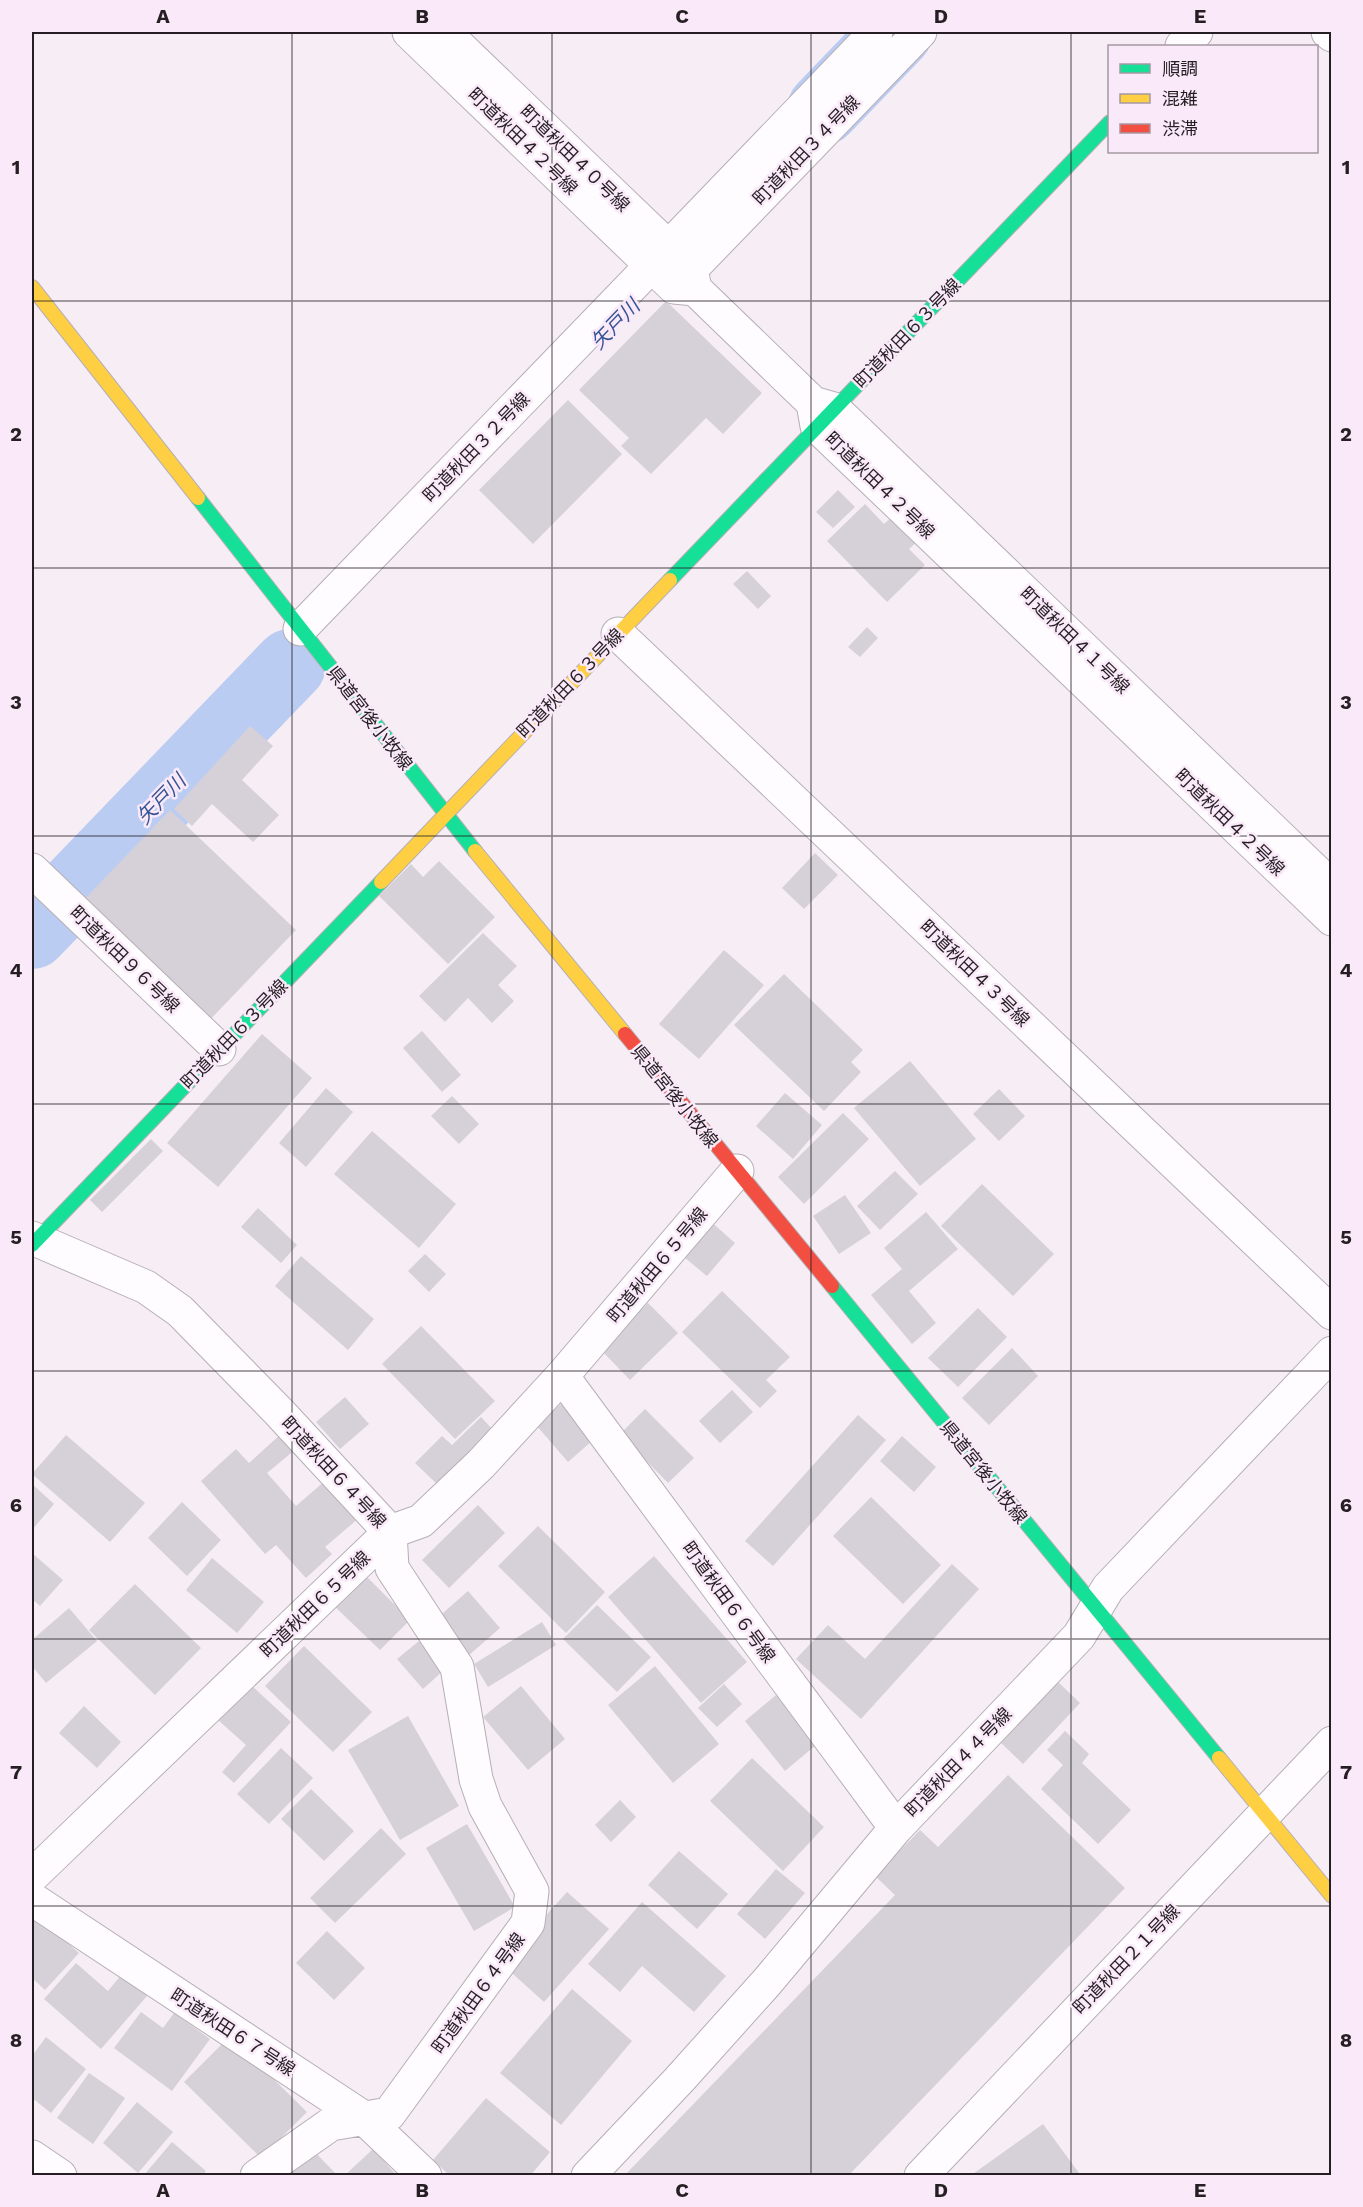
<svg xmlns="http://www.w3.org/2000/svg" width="1363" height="2207" font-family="'Work Sans','Noto Sans JP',sans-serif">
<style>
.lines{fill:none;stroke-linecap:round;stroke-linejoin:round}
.river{stroke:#bbccf2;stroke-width:72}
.building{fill:#d6d1d8}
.street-casing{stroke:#b6afb5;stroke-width:35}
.fast-casing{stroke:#b6afb5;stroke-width:16}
.slow-casing{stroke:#b6afb5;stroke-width:16}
.jam-casing{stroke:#b6afb5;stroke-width:16}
.street{stroke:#fefcfe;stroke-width:33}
.fast{stroke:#16e098;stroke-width:14}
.slow{stroke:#ffcf43;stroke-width:14}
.jam{stroke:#f24e42;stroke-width:14}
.grid{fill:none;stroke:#251f24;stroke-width:1.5;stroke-opacity:0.55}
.labels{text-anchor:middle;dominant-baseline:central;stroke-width:5;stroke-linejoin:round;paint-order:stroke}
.street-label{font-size:18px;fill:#251f24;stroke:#fae9f8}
.water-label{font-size:20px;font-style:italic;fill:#365594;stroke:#fae9f8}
.neatline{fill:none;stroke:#251f24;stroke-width:2}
.grid-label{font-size:20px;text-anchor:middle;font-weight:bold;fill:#251f24}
</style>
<rect width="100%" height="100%" fill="#f6edf5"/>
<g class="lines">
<!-- river -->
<path class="river" d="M823 109 897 32
M32 933 290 665"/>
</g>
<!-- building -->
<path class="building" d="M666 301 762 393 723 434 706 418 651 474 621 446 629 438 579 390Z
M568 400 622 454 533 544 479 490Z
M838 490 855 507 833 528 816 512Z
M865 504 884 524 896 513 920 539 909 549 925 565 887 602 827 541Z
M747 571 771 596 758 609 733 584Z
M867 627 878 638 860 657 848 647Z
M250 726 273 746 242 780 279 815 253 842 212 804 192 826 174 809Z
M170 810 296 930 206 1024 80 904Z
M815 853 838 875 804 909 782 888Z
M439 861 495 917 448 964 379 896 411 864 423 877Z
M483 933 517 966 498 985 514 1001 492 1023 468 998 445 1022 419 996Z
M724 950 764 985 699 1059 659 1024Z
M784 974 863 1050 851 1062 861 1072 824 1111 734 1025Z
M422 1031 461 1075 442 1092 403 1048Z
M262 1034 312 1078 218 1187 167 1143Z
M910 1061 976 1139 920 1186 854 1108Z
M326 1088 353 1112 306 1167 279 1143Z
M999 1089 1025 1116 999 1141 973 1114Z
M785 1093 822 1125 793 1159 756 1126Z
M452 1096 479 1124 459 1144 431 1116Z
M843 1113 869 1139 804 1204 778 1177Z
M372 1131 456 1204 419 1248 334 1174Z
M151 1139 163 1151 102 1212 90 1200Z
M895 1171 918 1194 880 1230 857 1206Z
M982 1184 1054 1254 1013 1296 941 1226Z
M845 1195 871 1233 839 1254 813 1216Z
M258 1208 297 1245 281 1263 241 1227Z
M926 1212 958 1249 909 1291 936 1323 912 1344 871 1295 902 1269 884 1248Z
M708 1219 735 1243 707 1276 679 1253Z
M425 1254 446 1274 429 1292 408 1271Z
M301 1256 374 1319 348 1350 275 1286Z
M722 1291 790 1357 766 1380 777 1391 760 1408 682 1332Z
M648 1303 678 1333 630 1380 601 1350Z
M978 1308 1007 1337 958 1387 928 1358Z
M421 1326 495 1401 455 1439 382 1364Z
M1012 1348 1038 1376 989 1425 962 1398Z
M732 1390 753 1412 720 1443 699 1421Z
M345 1397 369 1424 340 1449 316 1422Z
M561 1404 592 1441 568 1462 536 1425Z
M645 1409 694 1458 668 1483 620 1434Z
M858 1415 886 1440 773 1566 745 1541Z
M481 1417 495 1432 440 1487 415 1463 442 1436 452 1445Z
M282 1433 296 1449 267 1473 296 1506 326 1480 359 1518 325 1547 332 1554 306 1578 276 1545 265 1554 201 1481 236 1449 249 1463Z
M66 1435 145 1503 110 1542 32 1474Z
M902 1436 936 1467 914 1492 880 1461Z
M32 1484 54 1504 32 1530Z
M871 1497 941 1565 903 1604 833 1536Z
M182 1502 221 1540 187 1576 148 1538Z
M478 1505 505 1533 449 1588 422 1560Z
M538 1526 605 1592 566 1633 498 1566Z
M32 1553 63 1580 40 1606 32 1599Z
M654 1556 747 1662 701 1703 608 1597Z
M212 1558 264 1602 237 1633 186 1590Z
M952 1564 979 1589 861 1719 796 1659 828 1625 865 1659Z
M362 1572 410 1620 380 1650 331 1603Z
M135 1584 201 1648 155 1695 89 1630Z
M468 1591 500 1628 468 1656 436 1619Z
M597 1605 651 1657 617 1692 563 1639Z
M69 1608 97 1641 46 1683 32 1666V1640Z
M542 1622 556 1645 488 1687 474 1664Z
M419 1641 444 1670 423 1689 397 1659Z
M304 1646 372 1712 333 1752 265 1686Z
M655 1666 719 1744 673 1783 608 1705Z
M1056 1680 1080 1703 1023 1764 999 1741Z
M249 1683 291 1722 234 1783 222 1772 246 1745 217 1719Z
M724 1684 742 1704 717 1727 698 1708Z
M521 1686 565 1739 528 1770 483 1717Z
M776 1695 816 1745 785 1771 745 1721Z
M84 1706 121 1742 97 1768 59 1733Z
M408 1716 459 1806 400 1840 348 1750Z
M1065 1731 1089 1754 1082 1763 1131 1810 1098 1844 1041 1789 1063 1765 1047 1750Z
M281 1748 313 1778 269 1824 237 1794Z
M752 1758 824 1827 783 1871 710 1801Z
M1008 1775 1125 1888 848 2176H624L895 1895 875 1876 920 1830 938 1847Z
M311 1789 354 1831 324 1861 281 1819Z
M620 1800 636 1817 611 1842 595 1825Z
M467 1824 515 1907 474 1931 426 1848Z
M381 1828 406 1854 335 1923 310 1898Z
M679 1851 728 1894 697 1929 648 1885Z
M776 1869 805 1893 765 1939 737 1914Z
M567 1892 609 1929 544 2002 502 1964Z
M642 1902 726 1976 694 2012 642 1966 620 1992 588 1964Z
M37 1916 79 1953 45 1990 32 1978V1923Z
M327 1931 365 1968 334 2000 296 1963Z
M76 1963 108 1991 122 1974 147 1996 101 2049 44 1999Z
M572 1989 632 2041 561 2125 500 2073Z
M141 2012 163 2028 174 2013 210 2039 172 2091 114 2048Z
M230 2036 307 2112 261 2158 184 2082Z
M46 2037 86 2069 51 2113 32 2098V2056Z
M89 2073 125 2098 93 2144 57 2118Z
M486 2098 550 2152 530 2176H450L433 2160Z
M137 2102 173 2132 138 2173 103 2143Z
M1043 2124 1079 2173 1075 2176H970Z
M172 2142 206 2171 202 2176H143Z
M311 2148 338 2176H284Z
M373 2149 397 2176H344Z"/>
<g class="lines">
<defs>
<path id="street" d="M409 32 674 287 695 289 813 403 817 426 1332 919
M444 32 691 269 695 289
M1328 32 1332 35
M1182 46 1196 32
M668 248 876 32
M691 269 920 32
M813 403 834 409 1332 887
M300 629 652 265
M618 634 1332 1313
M32 870 219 1049
M32 1238 146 1287 180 1311 279 1412 390 1532 392 1568 457 1667 476 1779 485 1806 532 1891 528 1923 389 2114 331 2124 257 2176
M562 1376 896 1828
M32 1876 390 1532 421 1521 481 1464 562 1376 737 1171
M32 1899 364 2118 425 2176
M32 2157 60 2176
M588 2176 679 2080 767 1982 896 1828 1079 1636 1108 1588 1332 1353
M921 2176 1332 1743"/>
<path id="fast" d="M198 498 475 851
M670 580 1110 122
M32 1245 381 882
M832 1286 1219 1758"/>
<path id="slow" d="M32 287 198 498
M475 851 625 1034
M381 882 670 580
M1219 1758 1332 1896"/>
<path id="jam" d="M625 1034 832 1286"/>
</defs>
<!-- street casing -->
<use href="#street" class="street-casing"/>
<!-- fast casing -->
<use href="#fast" class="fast-casing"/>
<!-- slow casing -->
<use href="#slow" class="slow-casing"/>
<!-- jam casing -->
<use href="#jam" class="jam-casing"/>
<!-- street -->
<use href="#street" class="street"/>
<!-- fast -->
<use href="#fast" class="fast"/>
<!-- slow -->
<use href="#slow" class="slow"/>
<!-- jam -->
<use href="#jam" class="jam"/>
</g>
<!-- grid -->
<path class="grid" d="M292 32V2176M552 32V2176M811 32V2176M1071 32V2176M32 301H1332M32 568H1332M32 836H1332M32 1104H1332M32 1371H1332M32 1639H1332M32 1906H1332"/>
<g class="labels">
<!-- street labels -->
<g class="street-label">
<text transform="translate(523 141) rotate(44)">町道秋田４２号線</text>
<text transform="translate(806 150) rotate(-46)">町道秋田３４号線</text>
<text transform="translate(575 158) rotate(44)">町道秋田４０号線</text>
<text transform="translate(907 333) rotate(-46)">町道秋田６３号線</text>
<text transform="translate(476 447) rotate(-46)">町道秋田３２号線</text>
<text transform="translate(880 485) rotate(44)">町道秋田４２号線</text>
<text transform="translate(1075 640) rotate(44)">町道秋田４１号線</text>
<text transform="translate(570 683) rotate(-46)">町道秋田６３号線</text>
<text transform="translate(370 718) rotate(52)">県道宮後小牧線</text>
<text transform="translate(1230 822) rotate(44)">町道秋田４２号線</text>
<text transform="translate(125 959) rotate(44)">町道秋田９６号線</text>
<text transform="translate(975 973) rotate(44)">町道秋田４３号線</text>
<text transform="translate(234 1034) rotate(-46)">町道秋田６３号線</text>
<text transform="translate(675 1096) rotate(51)">県道宮後小牧線</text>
<text transform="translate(657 1265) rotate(-50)">町道秋田６５号線</text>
<text transform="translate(334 1472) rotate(47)">町道秋田６４号線</text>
<text transform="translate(984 1472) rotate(51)">県道宮後小牧線</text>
<text transform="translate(729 1602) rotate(54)">町道秋田６６号線</text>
<text transform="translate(315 1604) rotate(-44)">町道秋田６５号線</text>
<text transform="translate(958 1762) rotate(-46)">町道秋田４４号線</text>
<text transform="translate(1126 1959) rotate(-46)">町道秋田２１号線</text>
<text transform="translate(478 1993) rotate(-54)">町道秋田６４号線</text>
<text transform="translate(233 2032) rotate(33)">町道秋田６７号線</text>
</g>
<!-- water labels -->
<g class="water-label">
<text transform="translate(615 324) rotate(-46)">矢戸川</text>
<text transform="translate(161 799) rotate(-46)">矢戸川</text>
</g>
</g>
<!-- border -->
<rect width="1363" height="2207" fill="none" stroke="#fae9f8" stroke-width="66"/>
<!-- legend -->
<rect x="1108" y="45" width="210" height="108" fill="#fae9f8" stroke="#a598a3" stroke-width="1.5"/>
<rect x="1120" y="64" width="30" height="9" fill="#16e098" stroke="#a598a3" stroke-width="1.5"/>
<text x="1162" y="75" font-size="18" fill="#251f24">順調</text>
<rect x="1120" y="94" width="30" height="9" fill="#ffcf43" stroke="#a598a3" stroke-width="1.5"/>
<text x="1162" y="105" font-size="18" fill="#251f24">混雑</text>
<rect x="1120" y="124" width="30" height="9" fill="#f24e42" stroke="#a598a3" stroke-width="1.5"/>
<text x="1162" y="135" font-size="18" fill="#251f24">渋滞</text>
<rect x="33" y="33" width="1297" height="2141" class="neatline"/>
<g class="grid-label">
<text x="163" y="23">A</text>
<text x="422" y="23">B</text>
<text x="682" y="23">C</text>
<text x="941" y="23">D</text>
<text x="1200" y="23">E</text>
<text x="16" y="174">1</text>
<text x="1346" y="174">1</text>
<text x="16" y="441">2</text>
<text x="1346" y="441">2</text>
<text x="16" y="709">3</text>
<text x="1346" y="709">3</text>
<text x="16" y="977">4</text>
<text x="1346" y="977">4</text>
<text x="16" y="1244">5</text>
<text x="1346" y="1244">5</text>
<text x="16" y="1512">6</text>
<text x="1346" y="1512">6</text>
<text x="16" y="1779">7</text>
<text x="1346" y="1779">7</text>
<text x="16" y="2047">8</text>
<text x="1346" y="2047">8</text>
<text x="163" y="2197">A</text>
<text x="422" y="2197">B</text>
<text x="682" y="2197">C</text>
<text x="941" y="2197">D</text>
<text x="1200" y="2197">E</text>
</g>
</svg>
